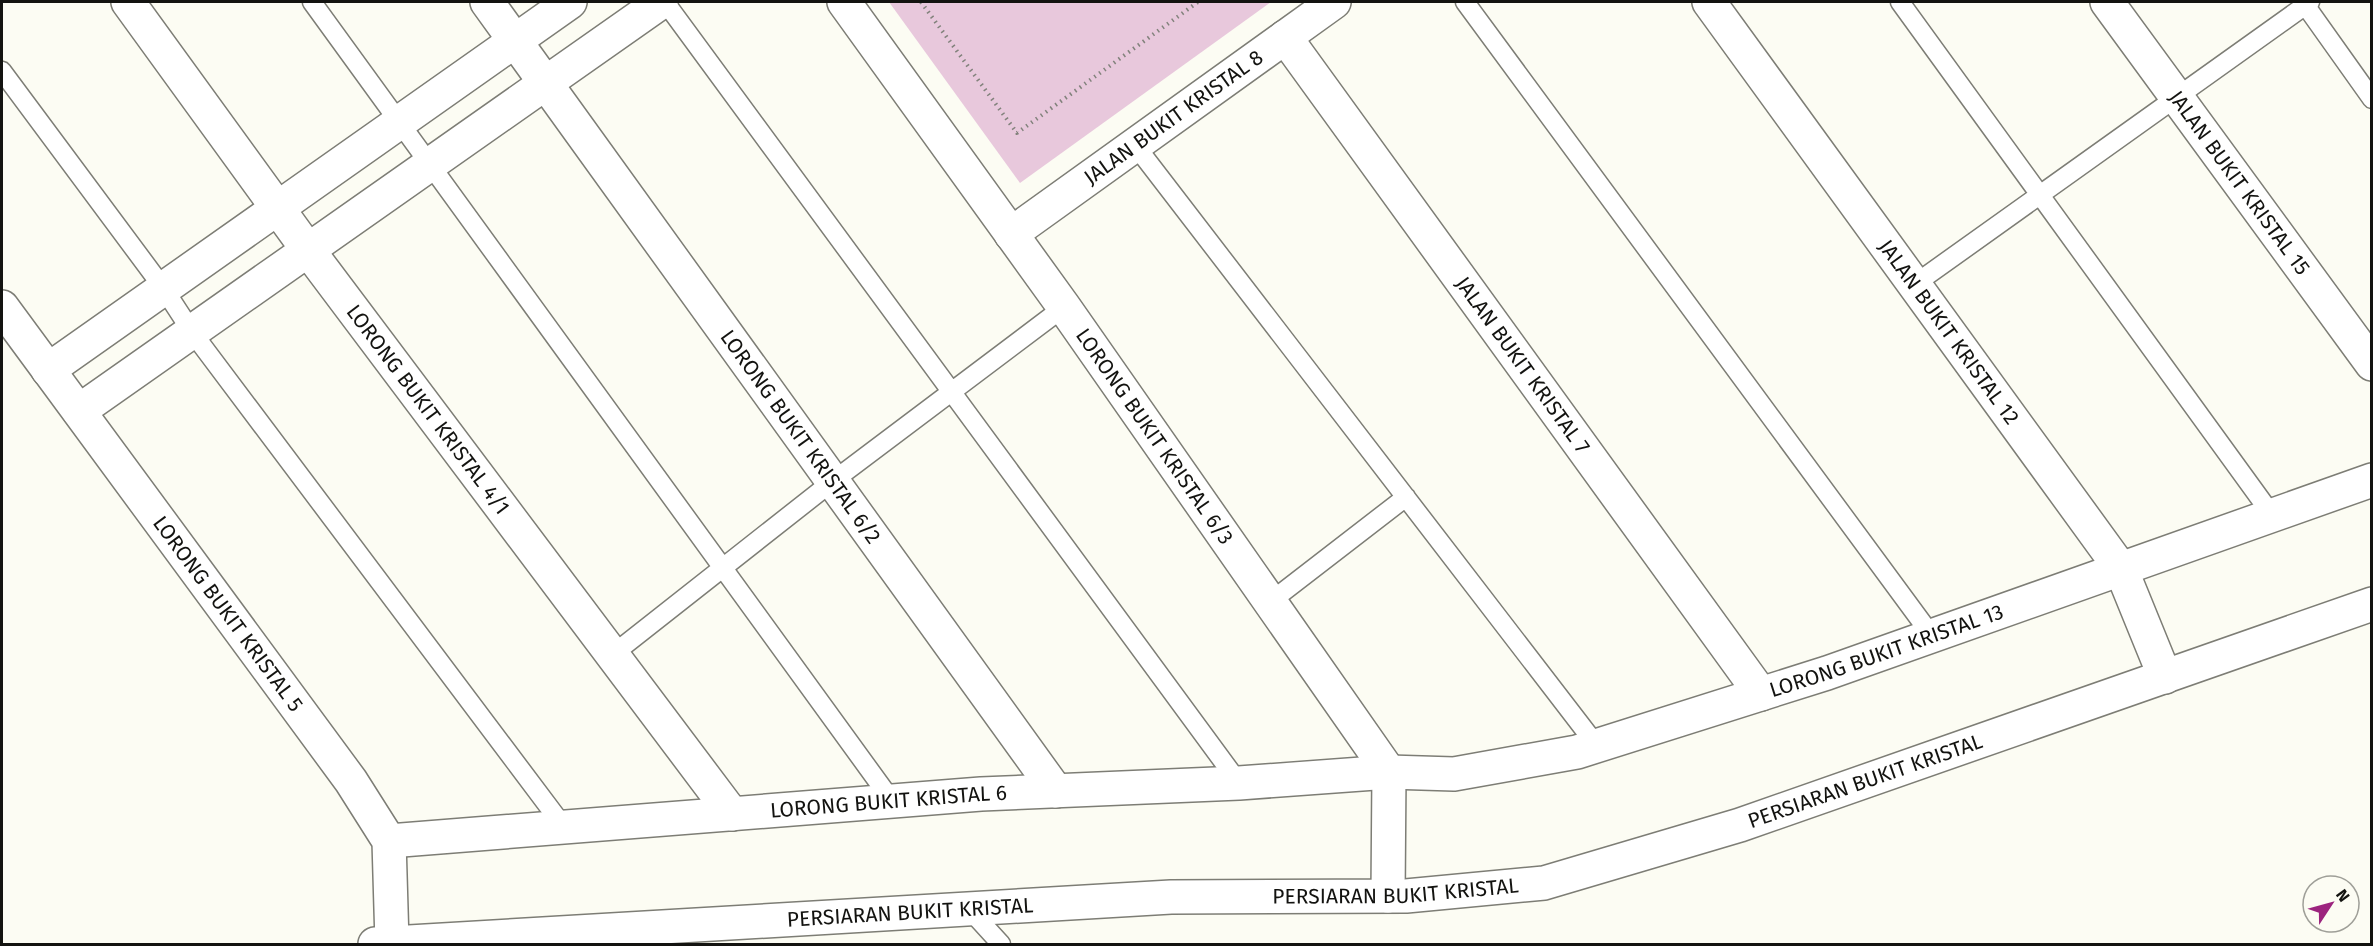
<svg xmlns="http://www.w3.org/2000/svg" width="2373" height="946" font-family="'Fira Sans',sans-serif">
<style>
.green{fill:#e8c8dc}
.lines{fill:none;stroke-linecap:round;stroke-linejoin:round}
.lane-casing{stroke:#7d7d75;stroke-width:21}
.street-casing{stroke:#7d7d75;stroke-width:36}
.path{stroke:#82827c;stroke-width:4;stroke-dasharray:1.5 4.5;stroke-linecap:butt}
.lane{stroke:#fff;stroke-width:18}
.street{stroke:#fff;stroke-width:33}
.labels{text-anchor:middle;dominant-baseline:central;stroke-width:4.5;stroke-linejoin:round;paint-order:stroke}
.street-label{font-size:21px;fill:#131310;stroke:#fcfcf3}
</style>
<rect width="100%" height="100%" fill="#fcfcf3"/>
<!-- green -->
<path class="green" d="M889 2H1271L1020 183Z"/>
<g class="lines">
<defs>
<path id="lane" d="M312 2 892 801
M665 2 1239 783
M1465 2 1932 636
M1900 2 2272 515
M2303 2 2372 99
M2 71 164 289 192 332 564 827
M1135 145 1597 746
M1915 284 2310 2
M1270 602 1406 497
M612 655 833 481 1064 307
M969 909 1001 944"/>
<g id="street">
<path id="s1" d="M128 2 308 250 732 814"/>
<path id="s2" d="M487 2 1056 791"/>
<path id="s3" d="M844 2 1064 307 1389 772 1388 896"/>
<path id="s4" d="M1709 2 2121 569 2165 677"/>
<path id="s5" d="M2107 2 2372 364"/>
<path id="s6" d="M1285 37 1761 694"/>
<path id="s7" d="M1011 234 1334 2"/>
<path id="s8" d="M2 307 351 781 389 841 392 943"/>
<path d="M48 370 570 2"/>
<path d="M79 411 661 2"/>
<path id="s9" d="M389 841 981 794 1239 783 1389 772 1454 774 1577 752 1827 673 2372 480"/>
<path id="s10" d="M375 944 1171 897 1406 896 1544 883 1740 825 2372 604"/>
</g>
</defs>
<!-- lane casing -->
<use href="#lane" class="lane-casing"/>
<!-- street casing -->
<use href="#street" class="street-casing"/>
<!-- path -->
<path class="path" d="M921 2 1017 133 1198 2"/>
<!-- lane -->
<use href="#lane" class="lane"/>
<!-- street -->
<use href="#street" class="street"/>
</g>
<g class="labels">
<!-- street labels -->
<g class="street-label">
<text stroke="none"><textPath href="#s7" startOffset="200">JALAN BUKIT KRISTAL 8</textPath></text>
<text stroke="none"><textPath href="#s5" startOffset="224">JALAN BUKIT KRISTAL 15</textPath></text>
<text stroke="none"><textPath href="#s4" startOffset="408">JALAN BUKIT KRISTAL 12</textPath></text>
<text stroke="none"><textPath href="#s6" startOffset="405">JALAN BUKIT KRISTAL 7</textPath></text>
<text stroke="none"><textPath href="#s1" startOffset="506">LORONG BUKIT KRISTAL 4/1</textPath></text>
<text stroke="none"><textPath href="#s3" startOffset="534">LORONG BUKIT KRISTAL 6/3</textPath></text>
<text stroke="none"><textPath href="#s2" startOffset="536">LORONG BUKIT KRISTAL 6/2</textPath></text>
<text stroke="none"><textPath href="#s8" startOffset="381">LORONG BUKIT KRISTAL 5</textPath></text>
<text stroke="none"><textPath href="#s9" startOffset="1518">LORONG BUKIT KRISTAL 13</textPath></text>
<text stroke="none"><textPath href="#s10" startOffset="1508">PERSIARAN BUKIT KRISTAL</textPath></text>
<text stroke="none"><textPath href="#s9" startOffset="501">LORONG BUKIT KRISTAL 6</textPath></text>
<text stroke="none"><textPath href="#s10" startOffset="1022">PERSIARAN BUKIT KRISTAL</textPath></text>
<text stroke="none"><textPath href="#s10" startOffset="536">PERSIARAN BUKIT KRISTAL</textPath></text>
</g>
</g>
<!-- border -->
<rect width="2373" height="946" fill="none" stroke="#131310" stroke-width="6"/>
<!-- north arrow -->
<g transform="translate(2331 904) rotate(54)"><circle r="28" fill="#fcfcf3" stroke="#9f9f98" stroke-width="1.5"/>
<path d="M0-4.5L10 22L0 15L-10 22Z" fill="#9c247e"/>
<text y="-9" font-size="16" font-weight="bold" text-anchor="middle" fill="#131310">N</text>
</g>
</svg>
